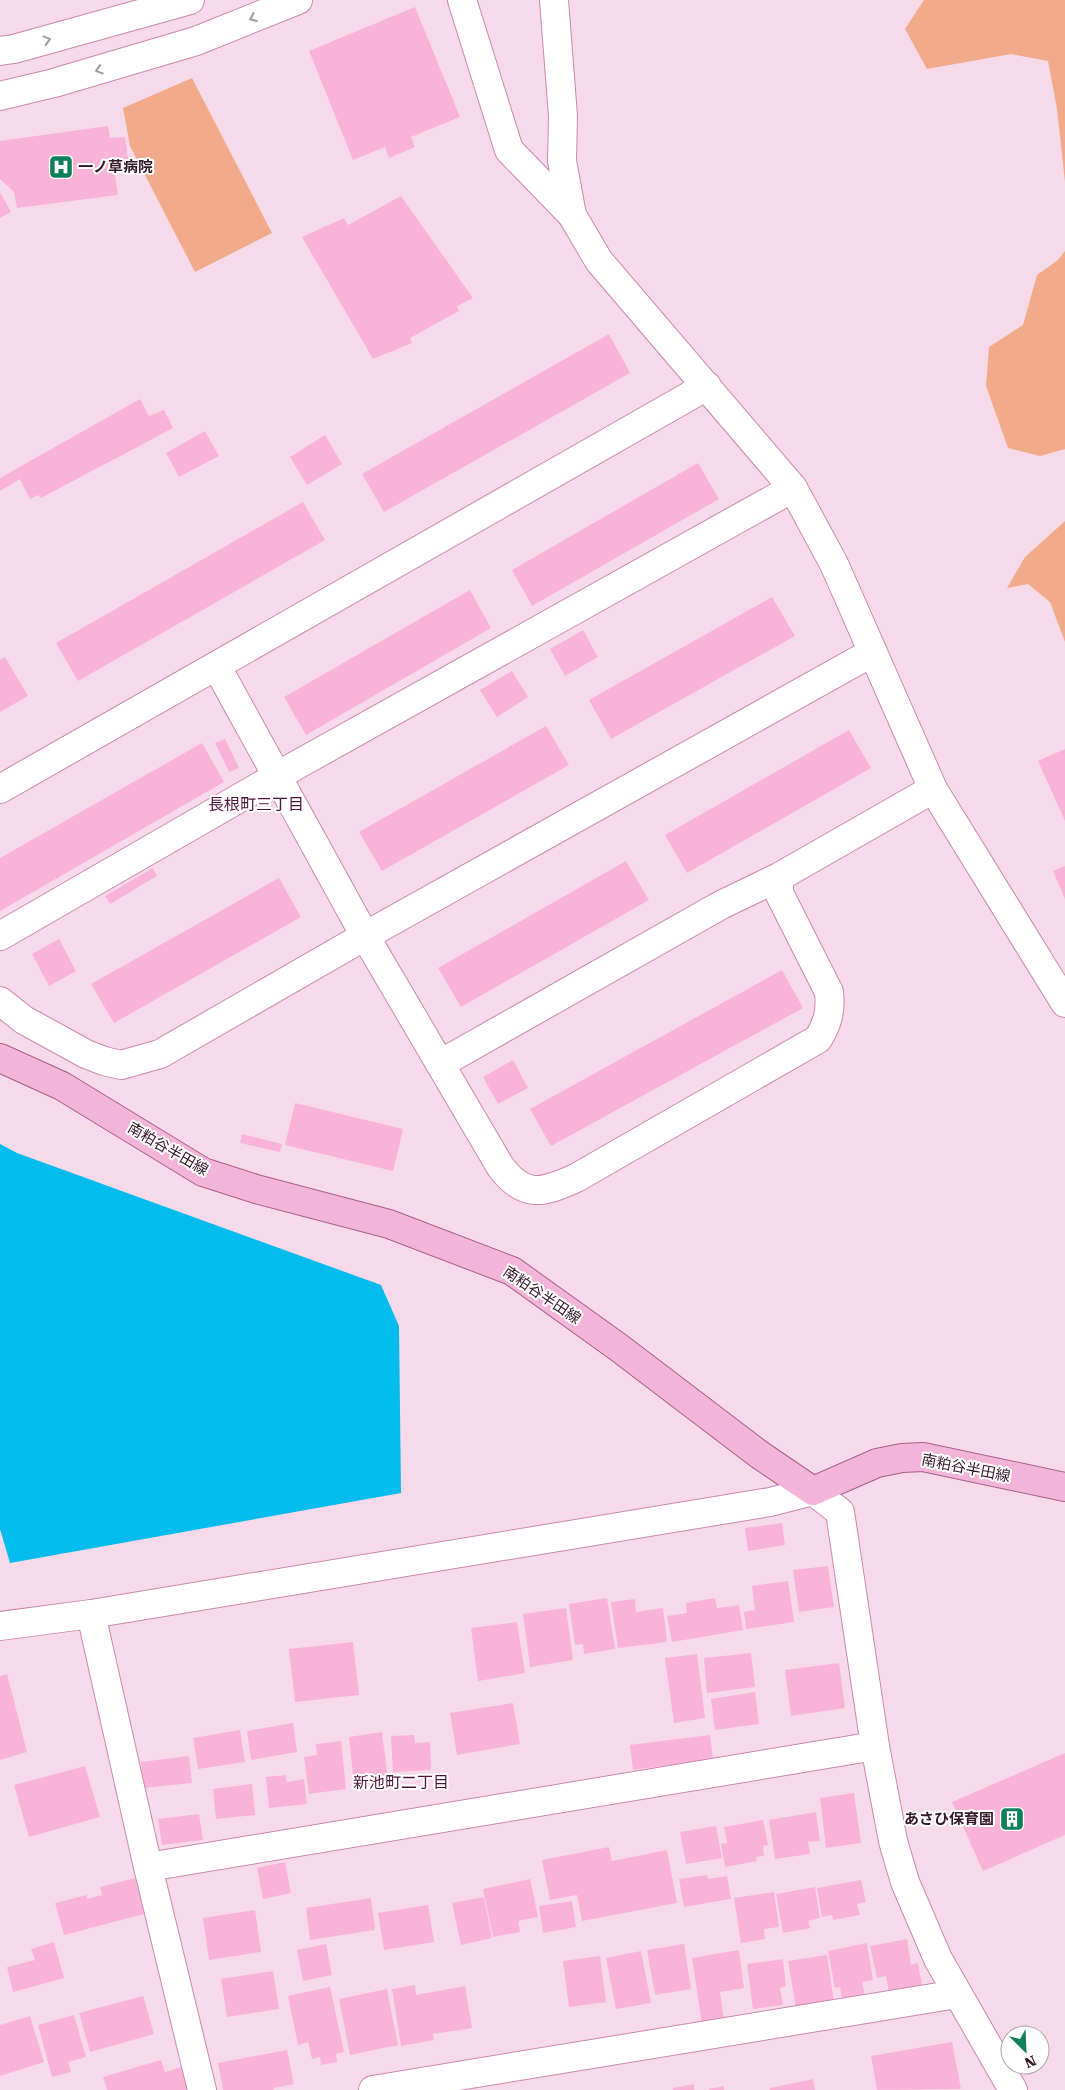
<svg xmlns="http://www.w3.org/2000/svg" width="1065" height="2090" font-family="'Roboto Serif','Noto Sans JP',serif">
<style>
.green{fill:#f1aa8a}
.water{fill:#01bced}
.building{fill:#f9b3d9}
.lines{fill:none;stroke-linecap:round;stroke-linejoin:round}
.minor-casing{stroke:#cb89ae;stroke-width:30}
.major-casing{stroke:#aa5f8a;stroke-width:30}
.minor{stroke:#fff;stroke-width:28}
.major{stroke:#f2b5d9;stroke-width:28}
.oneway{stroke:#a4989f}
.labels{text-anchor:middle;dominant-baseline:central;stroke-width:4;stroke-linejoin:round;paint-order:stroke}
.poi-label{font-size:15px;font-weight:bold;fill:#341a29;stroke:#fff;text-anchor:start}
.street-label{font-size:15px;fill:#341a29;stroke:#fff}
.neighbourhood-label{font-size:16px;fill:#4d1639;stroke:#fff}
</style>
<rect width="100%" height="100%" fill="#f7daea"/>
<!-- green -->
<path class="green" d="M924 0H1065V182L1057 109 1048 61 1011 54 927 69 905 29Z
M192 78 272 233 195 272 130 146 123 108Z
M1065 251V449L1040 456 1008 448 986 386 989 347 1023 325 1037 275 1058 260Z
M1065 521V642L1050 602 1028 584 1007 588 1025 557Z"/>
<!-- water -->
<path class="water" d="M0 1144 17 1153 381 1285 399 1326 401 1493 10 1563 0 1529Z"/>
<!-- building -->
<path class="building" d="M415 7 460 117 411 137 415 147 389 158 385 147 353 160 309 51Z
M108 126 110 138 125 137 129 167 114 168 118 195 17 208 14 192 0 179V141Z
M0 192 11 212 0 218Z
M401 196 473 298 457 306 459 311 410 338 412 343 373 359 302 237 344 218 348 225Z
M609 334 630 373 384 512 362 474Z
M140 399 149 416 164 410 173 428 41 498 38 495 30 499 20 479 0 491V478Z
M205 431 219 456 179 477 166 453Z
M325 435 342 464 307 485 290 457Z
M698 463 719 499 532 606 512 570Z
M303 502 325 540 78 681 56 643Z
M470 590 491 628 306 735 284 697Z
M772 597 795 636 611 739 589 700Z
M583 630 598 657 565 676 550 649Z
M5 657 28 696 0 712V660Z
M512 671 528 697 497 717 480 690Z
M546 726 569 765 382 871 359 832Z
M849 730 871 768 687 873 665 835Z
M225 739 239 768 229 772 215 743Z
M202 743 224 782 0 911V858Z
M1065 749V821L1038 761Z
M626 861 649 900 461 1007 438 968Z
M1065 866V899L1053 871Z
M153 868 157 876 110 904 105 896Z
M279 878 301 917 114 1023 91 984Z
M59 939 76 971 49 986 32 954Z
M782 970 803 1008 551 1146 530 1109Z
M513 1060 528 1088 498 1104 483 1077Z
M295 1103 403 1129 393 1171 285 1145Z
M242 1134 282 1144 280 1152 240 1143Z
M782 1523 785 1545 748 1551 745 1528Z
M828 1566 834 1607 799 1612 793 1570Z
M788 1581 794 1622 746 1629 744 1612 755 1610 752 1586Z
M607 1598 615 1649 584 1654 583 1644 575 1645 569 1604Z
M715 1598 717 1608 739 1605 743 1630 672 1642 667 1616 687 1613 686 1603Z
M635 1599 636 1612 663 1608 667 1642 618 1648 611 1602Z
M566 1608 573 1660 530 1667 523 1614Z
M517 1622 525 1673 478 1681 471 1628Z
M353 1642 359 1695 295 1702 289 1649Z
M751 1653 755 1687 707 1693 704 1658Z
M697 1654 705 1718 674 1723 665 1658Z
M839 1663 845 1708 791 1716 785 1670Z
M7 1674 27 1752 0 1760V1676Z
M755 1692 759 1724 715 1730 711 1699Z
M513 1703 520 1744 457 1755 450 1713Z
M293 1723 297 1752 251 1760 247 1731Z
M240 1730 245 1762 198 1769 193 1738Z
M382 1732 388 1780 354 1784 349 1737Z
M414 1735 415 1743 430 1742 431 1770 393 1772 391 1736Z
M710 1735 713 1759 633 1770 630 1745Z
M341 1741 346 1789 309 1794 304 1757 317 1755 316 1744Z
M1065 1753V1835L983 1871 952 1802Z
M189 1756 192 1783 144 1788 141 1762Z
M85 1766 100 1817 29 1837 14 1785Z
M286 1775 287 1782 304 1779 307 1804 269 1808 266 1777Z
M252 1784 255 1815 216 1819 213 1789Z
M854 1793 861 1843 826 1848 820 1798Z
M816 1812 820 1841 808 1842 810 1854 775 1859 769 1820Z
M199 1814 203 1840 162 1845 158 1819Z
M763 1820 768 1845 763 1846 764 1856 756 1857 757 1861 725 1867 721 1844 727 1843 724 1827Z
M716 1826 722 1858 686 1864 680 1832Z
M609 1847 612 1861 667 1850 677 1903 582 1921 577 1895 550 1900 542 1860Z
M285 1862 291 1893 263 1899 257 1868Z
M707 1875 708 1879 727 1876 731 1899 684 1907 679 1879Z
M135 1878 144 1914 64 1935 55 1903 87 1895V1899L102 1895 100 1887Z
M530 1879 538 1917 518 1921 520 1932 493 1937 483 1889Z
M861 1880 866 1902 857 1904 860 1915 833 1920 832 1915 822 1917 817 1888Z
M815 1887 820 1918 808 1921 810 1928 783 1933 776 1894Z
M774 1892 779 1927 764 1929 765 1939 741 1943 734 1898Z
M484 1897 492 1938 461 1945 452 1903Z
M371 1898 375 1930 310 1940 306 1908Z
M572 1901 576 1927 543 1933 539 1906Z
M428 1905 434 1942 384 1950 378 1913Z
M255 1910 261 1952 209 1960 203 1918Z
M907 1939 911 1965 918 1963 922 1986 889 1992 886 1976 877 1978 870 1946Z
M54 1942 64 1978 13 1992 7 1967 35 1960 31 1949Z
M867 1943 873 1980 862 1982 865 1995 842 1999 840 1987 835 1988 828 1951Z
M326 1944 332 1975 303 1981 297 1950Z
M684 1944 691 1989 655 1995 647 1950Z
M739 1950 744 1988 720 1992 724 2020 702 2024 692 1958Z
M641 1951 651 2003 616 2009 606 1958Z
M827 1955 834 2002 796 2008 788 1961Z
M600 1956 606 2002 569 2007 563 1961Z
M783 1959 786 1986 780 1988 783 2005 753 2009 747 1964Z
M273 1971 279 2009 227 2017 221 1979Z
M415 1985 416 1995 465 1986 472 2028 433 2034 434 2040 401 2046 392 1989Z
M330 1987 344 2052 336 2054 337 2062 321 2065 320 2057 312 2059 308 2042 298 2045 288 1996Z
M387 1989 398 2045 350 2055 339 1999Z
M143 1996 154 2034 90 2052 79 2013Z
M74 2015 86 2057 68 2062 71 2072 52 2077 38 2025Z
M30 2016 44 2062 0 2076V2025Z
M952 2042 961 2089 877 2090 871 2056Z
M287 2050 294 2084 273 2088 274 2090H223L218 2063Z
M161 2060 165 2072 181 2067 188 2090H107L103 2077Z
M813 2079 815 2090H770V2088Z
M694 2084V2090H673L672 2088Z
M724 2086V2090H709V2089Z"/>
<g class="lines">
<defs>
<path id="minor" d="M462 0 509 150 572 215 599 261 793 488 834 564 933 789 1065 1003
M554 0 563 116 562 161 572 215
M0 51 14 49 190 0
M0 96 54 83 196 41 298 0
M217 667 365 936 500 1166C524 1199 543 1193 576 1178L818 1039C828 1023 831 1011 829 992L779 893V877L933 789
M0 789 707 386
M0 936 295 766 793 488
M0 1001 24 1020 86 1054 104 1061 121 1065 160 1054 365 936 873 652
M440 1064 721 905 779 877
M91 1614 148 1867 202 2090
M0 1626 91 1614 770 1502 813 1491 840 1512 875 1746 893 1841 905 1882 938 1959 1013 2090
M148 1867 875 1746
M373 2090 957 1994"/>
<path id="major" d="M0 1058 62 1086 203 1172 256 1189 389 1224 512 1271 618 1347 760 1455 813 1491 877 1463 902 1458 923 1457 1065 1487"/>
</defs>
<!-- minor casing -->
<use href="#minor" class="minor-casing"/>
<!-- major casing -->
<use href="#major" class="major-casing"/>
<!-- minor -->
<use href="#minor" class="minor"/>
<!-- major -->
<use href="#major" class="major"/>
</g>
<!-- one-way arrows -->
<defs><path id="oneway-chevron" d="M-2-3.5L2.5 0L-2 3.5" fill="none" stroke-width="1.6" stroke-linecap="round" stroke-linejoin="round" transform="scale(1.25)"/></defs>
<g class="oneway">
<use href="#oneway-chevron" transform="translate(253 18) rotate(158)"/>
<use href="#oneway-chevron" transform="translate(47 40) rotate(-15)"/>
<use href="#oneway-chevron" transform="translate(99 70) rotate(163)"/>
</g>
<!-- icons -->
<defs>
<symbol id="hospital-square" viewBox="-11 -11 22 22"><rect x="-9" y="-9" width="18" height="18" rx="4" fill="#0f7f5c" stroke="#fff"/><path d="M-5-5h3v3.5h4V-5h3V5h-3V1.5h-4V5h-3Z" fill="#fff"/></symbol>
<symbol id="building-square" viewBox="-11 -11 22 22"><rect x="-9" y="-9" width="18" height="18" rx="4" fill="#0f7f5c" stroke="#fff"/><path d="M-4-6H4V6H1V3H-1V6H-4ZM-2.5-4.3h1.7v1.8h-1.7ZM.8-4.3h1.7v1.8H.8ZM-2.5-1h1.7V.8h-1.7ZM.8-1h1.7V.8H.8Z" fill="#fff"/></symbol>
</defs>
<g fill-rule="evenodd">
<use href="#hospital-square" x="47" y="153" width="28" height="28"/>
<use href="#building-square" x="998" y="1805" width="28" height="28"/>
</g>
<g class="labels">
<!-- poi labels -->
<g class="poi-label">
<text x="78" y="167">一ノ草病院</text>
<text x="994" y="1819" text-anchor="end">あさひ保育園</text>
</g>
<!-- street labels -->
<g class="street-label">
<text transform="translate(168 1149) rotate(30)">南粕谷半田線</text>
<text transform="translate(542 1295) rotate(34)">南粕谷半田線</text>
<text transform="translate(966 1468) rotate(11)">南粕谷半田線</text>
</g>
<!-- neighbourhood labels -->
<g class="neighbourhood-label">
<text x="256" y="804">長根町三丁目</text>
<text x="401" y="1782">新池町二丁目</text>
</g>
</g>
<!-- north arrow -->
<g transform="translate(1025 2050) rotate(156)"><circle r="24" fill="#ffffff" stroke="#aea3a9"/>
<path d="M0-4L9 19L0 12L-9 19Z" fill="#0f7f5c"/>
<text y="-8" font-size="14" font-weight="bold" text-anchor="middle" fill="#341a29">N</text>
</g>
</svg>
